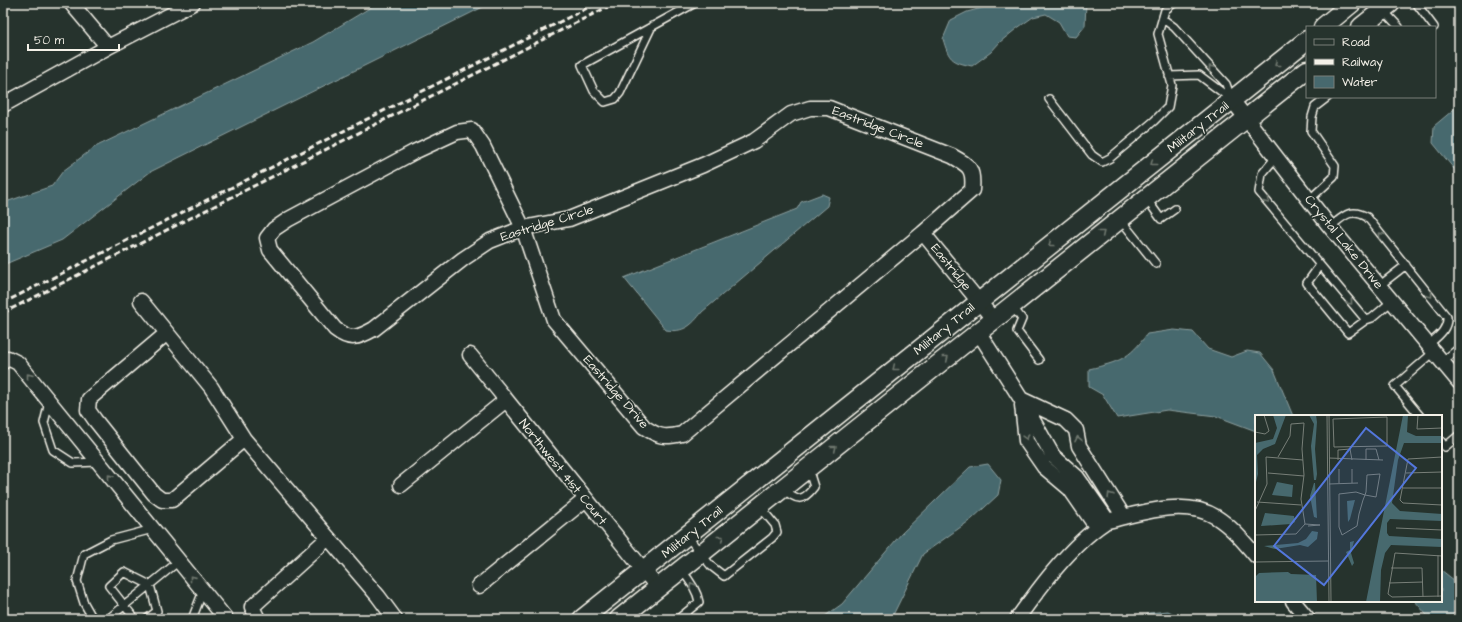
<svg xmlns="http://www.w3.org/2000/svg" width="1462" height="622" font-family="'Architects Daughter',sans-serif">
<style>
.water{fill:#47696e;stroke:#8c9f9f}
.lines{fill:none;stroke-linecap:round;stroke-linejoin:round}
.service-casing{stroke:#f4f1e8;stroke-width:10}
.minor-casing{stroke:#f4f1e8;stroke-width:17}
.tertiary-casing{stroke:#f4f1e8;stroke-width:21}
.service{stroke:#26332d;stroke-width:7}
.minor{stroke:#26332d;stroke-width:14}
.tertiary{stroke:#26332d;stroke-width:18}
.rail{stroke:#f4f1e8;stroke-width:3;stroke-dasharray:6 3;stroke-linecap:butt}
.oneway{stroke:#6e766e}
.labels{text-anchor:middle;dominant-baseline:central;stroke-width:3.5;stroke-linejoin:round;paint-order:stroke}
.street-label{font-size:13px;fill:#f4f1e8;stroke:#26332d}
.inset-road{fill:none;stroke:#787f78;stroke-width:1}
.view{fill:#5377dc;fill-opacity:0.15;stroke:#5377dc;stroke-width:2}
.inset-edge{fill:none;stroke:#f4f1e8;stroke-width:2}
</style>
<rect width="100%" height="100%" fill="#26332d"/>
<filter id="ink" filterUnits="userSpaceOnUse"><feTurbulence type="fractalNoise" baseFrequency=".025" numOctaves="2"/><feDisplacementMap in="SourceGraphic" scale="8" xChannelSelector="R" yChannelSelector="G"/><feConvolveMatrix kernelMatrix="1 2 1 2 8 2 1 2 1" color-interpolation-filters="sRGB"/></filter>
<g filter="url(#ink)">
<!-- water -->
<path class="water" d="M378 3H491L150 172 62 240 3 265V203L52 186 63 171 95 147 313 42Z
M1000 3H1086L1085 26 1076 37 1067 36 1059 22 1046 14 1033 17 1016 29 1000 42 991 52 972 66C951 62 949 59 943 39L951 20 967 12Z
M1459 105V175L1433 143 1434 126Z
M822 194 829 197 827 206 702 312C692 325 684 333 666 330L624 278 797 209 801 202Z
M1174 330 1193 332 1208 349 1231 357 1247 351 1260 353 1274 370 1293 416H1256V431L1216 416 1167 410 1117 418 1103 395 1089 387V369C1119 362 1129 359 1147 334Z
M988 464 1001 480 998 495 972 519 923 554 894 613 889 619H821L842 604 901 534 970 467Z
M1441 570 1459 584V619H1430L1415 601H1441Z
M1168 611 1184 619H1141L1149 613Z"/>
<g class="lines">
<defs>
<path id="service" d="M1416 3 1434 27
M1383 10 1399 27
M1163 19 1174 27 1226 84 1231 98
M652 26 620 93 615 99 605 102 594 91 582 65 695 3
M1169 76 1199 75 1231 99
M1049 99 1092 155 1102 162 1110 158 1154 121 1168 107 1172 85 1158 34 1165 10 1174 3
M1276 157 1262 174 1259 192 1366 320 1372 318 1392 301
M1146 198 1161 219 1175 209
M1309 200 1334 177 1335 166 1311 131 1312 117 1315 107 1328 97
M1120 219 1156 264
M1330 227C1343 217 1350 207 1367 217L1447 317C1448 330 1437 337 1428 345
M1320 265 1307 283 1348 333 1366 320
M1379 286 1406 265
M1012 306 1022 319 1017 331 1039 360
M1442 362 1459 348
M49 402 44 423 53 450 73 463 98 462
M1420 416 1395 386 1434 352
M1441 441 1445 447 1459 435
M783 489C797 500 802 503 814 487L808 468
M687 536 711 566 724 576 772 538 777 532 775 525 760 507
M93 619 84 603 77 581 84 554 111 540 153 529
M108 619 179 561
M135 619 109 586 124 572 150 585 157 611 147 619
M192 619 203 591
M678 619 699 602C697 590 689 579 681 570"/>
<path id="minor" d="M71 3 108 47
M1232 100 1327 223 1459 382
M3 105 108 47 193 3
M923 233 972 190C974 169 970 166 952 156L829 108H810L791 114 754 141 703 165 569 219 523 228 490 241 463 259 374 329C358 338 350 341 335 329L270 250 267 238 274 229 289 219 414 152 457 132 472 130 483 146 523 228 554 320 644 427C659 437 664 438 682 434L923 233
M923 233 994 320
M141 301 211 387 244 439 378 596 395 619
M167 333 89 399 88 410 95 420 154 494 162 500H172L244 439
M979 333 1021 399 1053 456 1077 477 1108 521C1140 513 1185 498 1216 517 1232 527 1244 542 1256 556
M470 355 658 588
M3 362 8 358 18 363 226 619
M1021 399 1066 420 1076 430 1079 446 1124 517
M1022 405 1026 441 1044 467 1070 489 1097 528
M401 485 506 400
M479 586 586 499
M1293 601 1308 619
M258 619 252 607 328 538
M1017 619C1040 587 1071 545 1104 523"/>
<path id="tertiary" d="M1323 27 1352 3
M1361 27 1391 3
M582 619 1307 40
M619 619 1307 70"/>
</defs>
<!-- service casing -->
<use href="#service" class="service-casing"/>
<!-- minor casing -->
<use href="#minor" class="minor-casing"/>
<!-- tertiary casing -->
<use href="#tertiary" class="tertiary-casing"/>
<!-- service -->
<use href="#service" class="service"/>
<!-- minor -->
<use href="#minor" class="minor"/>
<!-- tertiary -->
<use href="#tertiary" class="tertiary"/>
<!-- rail -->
<path class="rail" d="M3 303 597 3
M3 313 615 3"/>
</g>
<!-- one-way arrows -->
<defs><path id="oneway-chevron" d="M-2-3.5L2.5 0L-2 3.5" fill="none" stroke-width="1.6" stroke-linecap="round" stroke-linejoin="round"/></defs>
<g class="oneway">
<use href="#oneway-chevron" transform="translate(1277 64) rotate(141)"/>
<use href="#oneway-chevron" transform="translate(1211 68) rotate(-131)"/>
<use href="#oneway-chevron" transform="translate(1153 163) rotate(142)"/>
<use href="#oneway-chevron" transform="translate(1267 201) rotate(51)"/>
<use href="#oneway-chevron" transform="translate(1102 233) rotate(-39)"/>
<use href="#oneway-chevron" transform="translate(1381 235) rotate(-129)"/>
<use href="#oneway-chevron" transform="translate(1051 244) rotate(142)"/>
<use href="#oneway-chevron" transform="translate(1430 295) rotate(52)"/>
<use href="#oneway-chevron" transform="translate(1350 302) rotate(50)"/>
<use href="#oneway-chevron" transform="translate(946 358) rotate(-39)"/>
<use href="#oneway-chevron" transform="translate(895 368) rotate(141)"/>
<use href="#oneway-chevron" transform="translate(29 376) rotate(-129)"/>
<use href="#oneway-chevron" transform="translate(1026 437) rotate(72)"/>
<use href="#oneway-chevron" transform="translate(1078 439) rotate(-102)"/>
<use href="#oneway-chevron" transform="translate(834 448) rotate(-39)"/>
<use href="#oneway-chevron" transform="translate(110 477) rotate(-129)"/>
<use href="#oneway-chevron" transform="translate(1110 495) rotate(-122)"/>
<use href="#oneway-chevron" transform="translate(721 538) rotate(-39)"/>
<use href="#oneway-chevron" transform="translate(192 578) rotate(-129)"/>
<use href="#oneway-chevron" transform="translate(692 585) rotate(-118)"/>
</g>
</g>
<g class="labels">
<!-- street labels -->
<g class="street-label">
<text transform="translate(878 127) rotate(21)">Eastridge Circle</text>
<text transform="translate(1198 127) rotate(-38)">Military Trail</text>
<text transform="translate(547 223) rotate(-17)">Eastridge Circle</text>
<text transform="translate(1344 242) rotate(51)">Crystal Lake Drive</text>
<text transform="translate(951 267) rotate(51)">Eastridge</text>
<text transform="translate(944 329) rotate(-39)">Military Trail</text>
<text transform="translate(616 392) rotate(49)">Eastridge Drive</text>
<text transform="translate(563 472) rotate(51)">Northwest 41st Court</text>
<text transform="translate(692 532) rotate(-39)">Military Trail</text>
</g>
</g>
<!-- overview -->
<g transform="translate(1255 415)">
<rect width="187" height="187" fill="#26332d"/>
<path d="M18 0H31L20 29 8 34 2 40 3 59 0 71V28L18 24 22 13ZM54 0H61L62 7 60 34 62 59 61 65H59L56 31 59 9ZM148 0H153L152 17 161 21H187V28H149L143 45 137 88 145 96 187 99V106L135 104 132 108V118L134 121 187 124V132L136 130 130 138 126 155 125 187H111ZM22 67 38 70 37 82 17 80ZM59 68H60L62 103 59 102 55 81ZM100 85 95 104 93 107 92 86ZM10 98 39 101 40 107 36 109 6 111ZM57 116 63 117 62 124 53 132 45 130 20 134 9 131 43 128 51 124ZM99 126 96 138 99 148 97 151 91 137 95 135V127ZM33 157 36 159 61 160 62 187H0V162L4 158Z" fill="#47696e"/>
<path class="inset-road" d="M72 0 74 187M74 0 76 187M163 0 162 14 187 13M132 2V31L79 32 78 4ZM0 17 10 19 14 16 9 0M23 42 35 21 36 9 49 8 47 34 49 60 46 84 50 109M187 42 153 44 145 85 148 88 187 90M74 43 128 45M83 45V35L95 34 97 45M111 45V34H121L124 45M84 54V68M97 54V68M13 58 49 61M151 58 187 57M74 69 103 68M148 73H187M2 87 46 90M0 96 12 69 11 42 48 45M53 111 65 110M84 112 87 120 102 111 104 99 108 85 110 80 111 77 112 60 125 59 121 82 110 80 101 77 84 79V112M141 113 187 115M0 120 41 119 50 109 65 110M187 141 140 138 133 179 137 182 187 181M0 147 74 146M136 153H167L168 182M134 168 168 167M183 182V140"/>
<path class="view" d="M111 13 161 53 69 170 19 131Z"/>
<rect width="187" height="187" class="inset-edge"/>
</g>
<!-- margin -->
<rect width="1462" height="622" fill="none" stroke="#26332d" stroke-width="16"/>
<rect x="8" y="8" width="1446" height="606" fill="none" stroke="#f4f1e8" stroke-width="1.5" filter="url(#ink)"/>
<!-- legend -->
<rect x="1306" y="26" width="130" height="72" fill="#26332d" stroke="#787f78"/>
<rect x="1314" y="39" width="20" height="6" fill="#26332d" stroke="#787f78"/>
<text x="1342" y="46" font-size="12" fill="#f4f1e8">Road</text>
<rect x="1314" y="59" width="20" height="6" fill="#f4f1e8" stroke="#787f78"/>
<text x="1342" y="66" font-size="12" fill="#f4f1e8">Railway</text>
<rect x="1314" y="76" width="20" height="12" fill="#47696e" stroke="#787f78"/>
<text x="1342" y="86" font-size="12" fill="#f4f1e8">Water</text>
<!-- scale -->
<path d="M28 44v6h91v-6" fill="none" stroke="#f4f1e8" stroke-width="2"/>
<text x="34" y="44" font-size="12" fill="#f4f1e8" stroke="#26332d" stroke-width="3" paint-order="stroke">50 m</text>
</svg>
